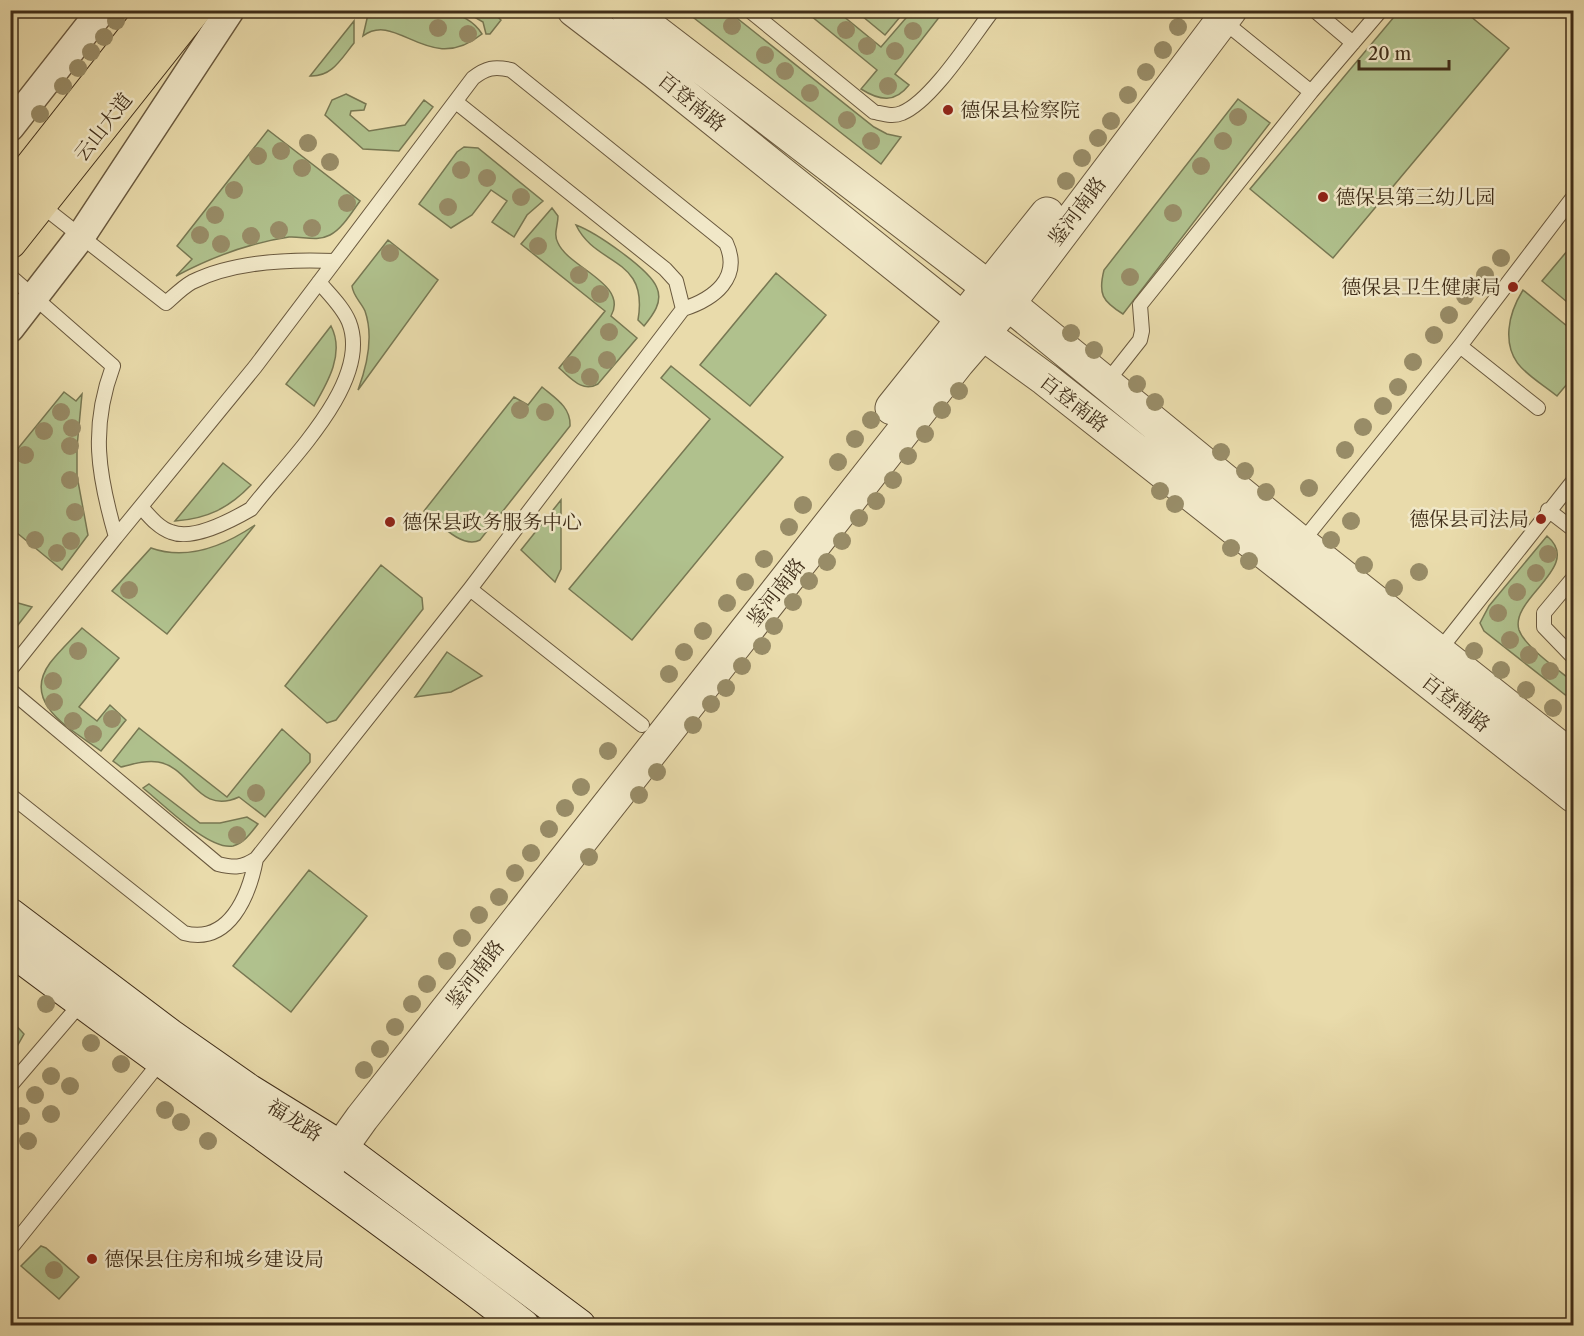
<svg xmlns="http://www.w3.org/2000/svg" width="1584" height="1336" font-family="'Libre Caslon Text','Noto Serif SC',serif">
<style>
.green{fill:#b0c18d;stroke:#787853;stroke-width:1.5}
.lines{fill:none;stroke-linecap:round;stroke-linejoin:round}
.service-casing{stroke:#6a593e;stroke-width:16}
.minor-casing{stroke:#6a593e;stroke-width:31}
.tertiary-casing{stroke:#6a593e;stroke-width:35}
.secondary-casing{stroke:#402e19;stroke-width:35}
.primary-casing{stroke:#402e19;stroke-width:35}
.service{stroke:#f1e8c8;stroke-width:14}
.minor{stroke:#f1e8c8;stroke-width:28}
.tertiary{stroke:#f1e8c8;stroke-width:33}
.secondary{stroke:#f1e8c8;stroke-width:33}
.primary{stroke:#e9dbab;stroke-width:33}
.tree{fill:#988c67}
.poi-dot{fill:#8f2418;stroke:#f1e8c8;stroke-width:2}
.labels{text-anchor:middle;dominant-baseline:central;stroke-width:5;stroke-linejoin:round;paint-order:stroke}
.street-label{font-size:20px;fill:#402e19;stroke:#f1e8c8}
.poi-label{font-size:20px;fill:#402e19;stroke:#f1e8c8;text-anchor:start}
</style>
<rect width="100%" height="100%" fill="#e9dbab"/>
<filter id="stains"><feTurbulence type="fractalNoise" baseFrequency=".00333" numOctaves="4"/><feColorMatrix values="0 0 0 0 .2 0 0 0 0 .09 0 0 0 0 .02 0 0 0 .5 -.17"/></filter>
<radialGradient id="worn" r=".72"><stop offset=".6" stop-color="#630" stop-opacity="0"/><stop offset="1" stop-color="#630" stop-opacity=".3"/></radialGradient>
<!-- green -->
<path class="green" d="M369 10C404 10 461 0 482 34 429 77 397 10 363 36Z
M464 11H491L501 20 490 34H486L483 22Z
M685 11H728L874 127 887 134 901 137 881 164Z
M805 11H837L881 47 912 11H944L895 74 909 85C895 103 880 101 861 89L877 70Z
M856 11H905L885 35Z
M1399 11H1464L1509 48 1333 258 1250 189Z
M354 21V43C341 59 332 77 310 76Z
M346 94 366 104 364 110 351 111 350 115 369 131 405 125 424 100 433 107 399 151 363 149 325 115 332 100Z
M1238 99 1270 123 1123 314C1102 301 1098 294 1104 270Z
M268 130 360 201C352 212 342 229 330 235 317 242 302 236 289 237 248 243 212 257 176 276L192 259 177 246Z
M464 147 478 148 543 201 527 215 514 237 492 222 507 201 491 190 472 215 451 228 419 204 457 152Z
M552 208 558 216C558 226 553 234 558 243 569 268 629 284 611 316L637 338 598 384C582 393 571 378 559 368L605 311 521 244Z
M576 225C595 232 650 269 657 288 663 302 653 315 644 326L638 320C649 256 596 267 576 225Z
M388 240 438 280 358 390C367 366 374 337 365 311 361 302 353 296 352 286Z
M1573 244V307L1542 281Z
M776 273 826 315 750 406 700 365Z
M1523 290 1573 331V377L1557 396C1531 375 1506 366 1509 329 1510 315 1515 303 1523 290Z
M331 326C345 353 328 382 314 406L286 384Z
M671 366 783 457 632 640 569 589 710 419 661 378Z
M542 387C555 398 571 407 570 426L480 540C462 550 437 521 424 511L514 397 528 405Z
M64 392 76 401 82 394 77 447V476L88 535 62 570 11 528V457Z
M223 463 251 485C229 508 207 519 175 521Z
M561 500V569L555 582 521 550Z
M255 525 167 634 112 591 151 548C187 561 224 546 255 525Z
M1547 536C1584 567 1509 598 1519 630 1525 647 1559 670 1573 682V701L1484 631 1480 623 1489 606Z
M381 565 422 598 423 609 336 720 327 723 285 686Z
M11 601 32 607 11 634Z
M82 628 119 658 79 707 97 721 110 705 126 720 101 751C73 730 20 704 50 663 59 651 72 639 82 628Z
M447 652 482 676 451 692 415 697Z
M139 728 227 797 282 729 310 754V762L265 817 239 797C198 816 191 767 158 762 146 760 133 764 121 767L113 761Z
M149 784 200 823H220L247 817 258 824C251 833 244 843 233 846 209 851 162 803 143 788Z
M309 870 367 916 291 1012 233 966Z
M11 1020 24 1034 11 1057Z
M41 1246 46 1248 79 1277 59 1299 21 1266Z"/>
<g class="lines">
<defs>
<path id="service" d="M749 10 874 112C884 114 893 117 902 113 932 101 972 37 993 10
M1314 10 1353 43
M1222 20 1311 92
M456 102 665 269 676 281 683 309
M10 276 113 366C90 428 98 475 116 537L10 670
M1460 346 1538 408
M1106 383 1140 340 1142 331 1140 305 1311 92 1381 10
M142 508C150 517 159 528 171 532 193 541 232 520 251 509 285 464 373 383 349 322 343 307 329 294 319 282
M1548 510 1574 530
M116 537 255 367 335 261
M1301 543 1460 346 1574 196
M470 589 642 725
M1438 652 1574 480
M1572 656 1544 627V613L1574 577
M10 690 218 864C234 868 242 868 256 859
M10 795 184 933C229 945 249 896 256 859L470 589 683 309C714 299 742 278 726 243L511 70C494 66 486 68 473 78L335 261C289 259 234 261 192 282 183 287 174 296 166 303L41 205
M10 1086 82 1002
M10 1249 161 1061"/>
<path id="minor" d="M10 127 102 10
M10 328 81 236 230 10"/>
<path id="tertiary" d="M574 10 655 72 963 319 1045 379 1574 796
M627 10 988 287 1301 543 1574 759
M892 408 1047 214
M322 1174 362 1118 958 362 1008 304 1230 10"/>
<path id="secondary" d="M10 915 169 1035 249 1091 341 1148 579 1326
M10 948C180 1076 355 1197 523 1326"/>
<path id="primary" d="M10 194 155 10
M10 242 194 10"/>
</defs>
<!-- service casing -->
<use href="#service" class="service-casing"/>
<!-- minor casing -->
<use href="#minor" class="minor-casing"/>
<!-- tertiary casing -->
<use href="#tertiary" class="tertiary-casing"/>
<!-- secondary casing -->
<use href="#secondary" class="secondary-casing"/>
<!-- primary casing -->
<use href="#primary" class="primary-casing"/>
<!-- service -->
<use href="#service" class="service"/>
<!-- minor -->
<use href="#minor" class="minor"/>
<!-- tertiary -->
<use href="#tertiary" class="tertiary"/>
<!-- secondary -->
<use href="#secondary" class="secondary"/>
<!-- primary -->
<use href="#primary" class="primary"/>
</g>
<!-- trees -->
<g class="tree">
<circle cx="116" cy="21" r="9"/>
<circle cx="732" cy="26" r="9"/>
<circle cx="1178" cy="27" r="9"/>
<circle cx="438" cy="28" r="9"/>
<circle cx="846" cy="30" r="9"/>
<circle cx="913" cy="31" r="9"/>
<circle cx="468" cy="34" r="9"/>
<circle cx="104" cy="37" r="9"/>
<circle cx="867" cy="46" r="9"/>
<circle cx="1163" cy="50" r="9"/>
<circle cx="895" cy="51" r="9"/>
<circle cx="91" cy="52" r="9"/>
<circle cx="765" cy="55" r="9"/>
<circle cx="78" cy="68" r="9"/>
<circle cx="785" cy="71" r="9"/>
<circle cx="1146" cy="72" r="9"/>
<circle cx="63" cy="86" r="9"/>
<circle cx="888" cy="86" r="9"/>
<circle cx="810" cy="93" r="9"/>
<circle cx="1128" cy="95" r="9"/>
<circle cx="40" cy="114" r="9"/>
<circle cx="1238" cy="117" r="9"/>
<circle cx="847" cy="120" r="9"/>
<circle cx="1111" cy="121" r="9"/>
<circle cx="1098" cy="138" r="9"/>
<circle cx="871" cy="141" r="9"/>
<circle cx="1223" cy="141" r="9"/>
<circle cx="308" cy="143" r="9"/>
<circle cx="281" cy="151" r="9"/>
<circle cx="258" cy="156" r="9"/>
<circle cx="1082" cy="158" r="9"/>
<circle cx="330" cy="162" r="9"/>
<circle cx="1201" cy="166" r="9"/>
<circle cx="302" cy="168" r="9"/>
<circle cx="461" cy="170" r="9"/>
<circle cx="487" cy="178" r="9"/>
<circle cx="1066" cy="181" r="9"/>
<circle cx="234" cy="190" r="9"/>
<circle cx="521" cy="197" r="9"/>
<circle cx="347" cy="203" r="9"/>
<circle cx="448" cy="207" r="9"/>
<circle cx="1173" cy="213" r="9"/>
<circle cx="215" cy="215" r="9"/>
<circle cx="312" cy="228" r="9"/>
<circle cx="279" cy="230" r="9"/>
<circle cx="200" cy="235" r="9"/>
<circle cx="251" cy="236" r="9"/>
<circle cx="221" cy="244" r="9"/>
<circle cx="538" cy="246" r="9"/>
<circle cx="390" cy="253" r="9"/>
<circle cx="1501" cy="258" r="9"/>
<circle cx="579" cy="275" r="9"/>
<circle cx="1485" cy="275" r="9"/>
<circle cx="1130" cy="277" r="9"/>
<circle cx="600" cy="294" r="9"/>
<circle cx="1465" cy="296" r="9"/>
<circle cx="1449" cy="315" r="9"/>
<circle cx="609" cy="332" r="9"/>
<circle cx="1071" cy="333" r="9"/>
<circle cx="1434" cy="335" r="9"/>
<circle cx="1094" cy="350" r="9"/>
<circle cx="607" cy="360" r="9"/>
<circle cx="1413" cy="362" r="9"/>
<circle cx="572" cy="365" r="9"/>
<circle cx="590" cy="377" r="9"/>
<circle cx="1137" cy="384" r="9"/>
<circle cx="1398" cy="387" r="9"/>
<circle cx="959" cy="391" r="9"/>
<circle cx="1155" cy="402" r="9"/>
<circle cx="1383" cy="406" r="9"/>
<circle cx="520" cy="410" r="9"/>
<circle cx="942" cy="410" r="9"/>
<circle cx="61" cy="412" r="9"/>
<circle cx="545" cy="412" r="9"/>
<circle cx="871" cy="420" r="9"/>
<circle cx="1363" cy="427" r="9"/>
<circle cx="72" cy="428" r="9"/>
<circle cx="44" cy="431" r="9"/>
<circle cx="925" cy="434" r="9"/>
<circle cx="855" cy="439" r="9"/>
<circle cx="70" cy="446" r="9"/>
<circle cx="1345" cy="450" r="9"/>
<circle cx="1221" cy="452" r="9"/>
<circle cx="25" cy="455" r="9"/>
<circle cx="908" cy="456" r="9"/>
<circle cx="838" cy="462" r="9"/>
<circle cx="1245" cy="471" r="9"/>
<circle cx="70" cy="480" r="9"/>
<circle cx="893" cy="480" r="9"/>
<circle cx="1309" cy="488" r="9"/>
<circle cx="1160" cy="491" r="9"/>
<circle cx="1266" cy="492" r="9"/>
<circle cx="876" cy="501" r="9"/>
<circle cx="1175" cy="504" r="9"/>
<circle cx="803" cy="505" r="9"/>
<circle cx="75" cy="512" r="9"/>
<circle cx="859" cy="518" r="9"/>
<circle cx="1351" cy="521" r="9"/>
<circle cx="789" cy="527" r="9"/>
<circle cx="35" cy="540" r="9"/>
<circle cx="1331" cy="540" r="9"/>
<circle cx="71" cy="541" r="9"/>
<circle cx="842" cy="541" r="9"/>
<circle cx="1231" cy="548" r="9"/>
<circle cx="57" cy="553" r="9"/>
<circle cx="1548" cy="554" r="9"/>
<circle cx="764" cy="559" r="9"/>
<circle cx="1249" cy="561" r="9"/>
<circle cx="827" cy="562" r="9"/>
<circle cx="1364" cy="565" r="9"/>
<circle cx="1419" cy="572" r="9"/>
<circle cx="1536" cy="573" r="9"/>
<circle cx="809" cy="581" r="9"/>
<circle cx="745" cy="582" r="9"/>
<circle cx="1394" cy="588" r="9"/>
<circle cx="129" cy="590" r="9"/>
<circle cx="1517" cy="592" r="9"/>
<circle cx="793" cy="602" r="9"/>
<circle cx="727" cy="603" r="9"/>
<circle cx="1498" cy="613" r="9"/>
<circle cx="774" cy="626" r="9"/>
<circle cx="703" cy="631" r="9"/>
<circle cx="1510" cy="640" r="9"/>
<circle cx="762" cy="646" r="9"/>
<circle cx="78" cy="651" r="9"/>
<circle cx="1474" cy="651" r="9"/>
<circle cx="684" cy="652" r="9"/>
<circle cx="1529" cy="655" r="9"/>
<circle cx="742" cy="666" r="9"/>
<circle cx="1501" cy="670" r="9"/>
<circle cx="1550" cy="671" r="9"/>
<circle cx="669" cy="674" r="9"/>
<circle cx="53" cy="681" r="9"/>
<circle cx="726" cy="688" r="9"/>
<circle cx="1526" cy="690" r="9"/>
<circle cx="54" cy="702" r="9"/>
<circle cx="711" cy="704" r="9"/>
<circle cx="1553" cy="708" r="9"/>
<circle cx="112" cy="719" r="9"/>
<circle cx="73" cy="721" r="9"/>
<circle cx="693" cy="725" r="9"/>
<circle cx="93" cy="734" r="9"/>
<circle cx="608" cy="751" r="9"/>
<circle cx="657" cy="772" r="9"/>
<circle cx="581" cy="787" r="9"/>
<circle cx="256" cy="793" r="9"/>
<circle cx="639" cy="795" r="9"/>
<circle cx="565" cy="808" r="9"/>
<circle cx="549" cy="829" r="9"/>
<circle cx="237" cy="835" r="9"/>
<circle cx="531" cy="853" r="9"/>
<circle cx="589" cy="857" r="9"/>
<circle cx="515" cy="873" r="9"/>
<circle cx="499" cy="897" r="9"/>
<circle cx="479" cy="915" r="9"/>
<circle cx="462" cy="938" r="9"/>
<circle cx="447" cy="961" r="9"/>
<circle cx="427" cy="984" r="9"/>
<circle cx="46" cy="1004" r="9"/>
<circle cx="412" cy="1004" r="9"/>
<circle cx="395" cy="1027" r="9"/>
<circle cx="91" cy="1043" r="9"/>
<circle cx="380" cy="1049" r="9"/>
<circle cx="121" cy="1064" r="9"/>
<circle cx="364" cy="1070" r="9"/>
<circle cx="51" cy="1076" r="9"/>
<circle cx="70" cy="1086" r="9"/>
<circle cx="35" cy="1095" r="9"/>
<circle cx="165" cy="1110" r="9"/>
<circle cx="51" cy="1114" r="9"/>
<circle cx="21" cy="1116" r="9"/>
<circle cx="181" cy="1122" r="9"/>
<circle cx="28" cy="1141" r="9"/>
<circle cx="208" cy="1141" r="9"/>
<circle cx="54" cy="1270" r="9"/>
</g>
<!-- markers -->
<g class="poi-dot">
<circle cx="948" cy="110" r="6"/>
<circle cx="1323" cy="197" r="6"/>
<circle cx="1513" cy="287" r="6"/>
<circle cx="1541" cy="519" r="6"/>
<circle cx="390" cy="522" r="6"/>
<circle cx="92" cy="1259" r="6"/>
</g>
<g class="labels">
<!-- street labels -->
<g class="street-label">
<text transform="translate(692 102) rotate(39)">百登南路</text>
<text transform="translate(103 127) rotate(-52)">云山大道</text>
<text transform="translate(1077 211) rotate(-53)">鉴河南路</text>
<text transform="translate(1074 403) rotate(38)">百登南路</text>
<text transform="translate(776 592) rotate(-52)">鉴河南路</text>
<text transform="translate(1456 703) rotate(38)">百登南路</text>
<text transform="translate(475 974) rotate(-52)">鉴河南路</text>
<text transform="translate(295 1120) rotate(32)">福龙路</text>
</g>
<!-- poi labels -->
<g class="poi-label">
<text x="960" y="110">德保县检察院</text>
<text x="1335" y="197">德保县第三幼儿园</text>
<text x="1501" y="287" text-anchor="end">德保县卫生健康局</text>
<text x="1529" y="519" text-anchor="end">德保县司法局</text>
<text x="402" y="522">德保县政务服务中心</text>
<text x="104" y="1259">德保县住房和城乡建设局</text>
</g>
</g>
<!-- margin -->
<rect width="1584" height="1336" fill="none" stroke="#e9dbab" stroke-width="36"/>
<rect x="12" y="12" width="1560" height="1312" fill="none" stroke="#402e19" stroke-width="3"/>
<rect x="18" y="18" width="1548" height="1300" fill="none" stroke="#402e19" stroke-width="1.5"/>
<!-- scale -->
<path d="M1359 60v9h90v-9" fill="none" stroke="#402e19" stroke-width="3"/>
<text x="1368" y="60" font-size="18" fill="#402e19" stroke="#f1e8c8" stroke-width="4.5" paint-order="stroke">20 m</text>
<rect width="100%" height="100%" filter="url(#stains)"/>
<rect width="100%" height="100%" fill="url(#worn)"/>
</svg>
